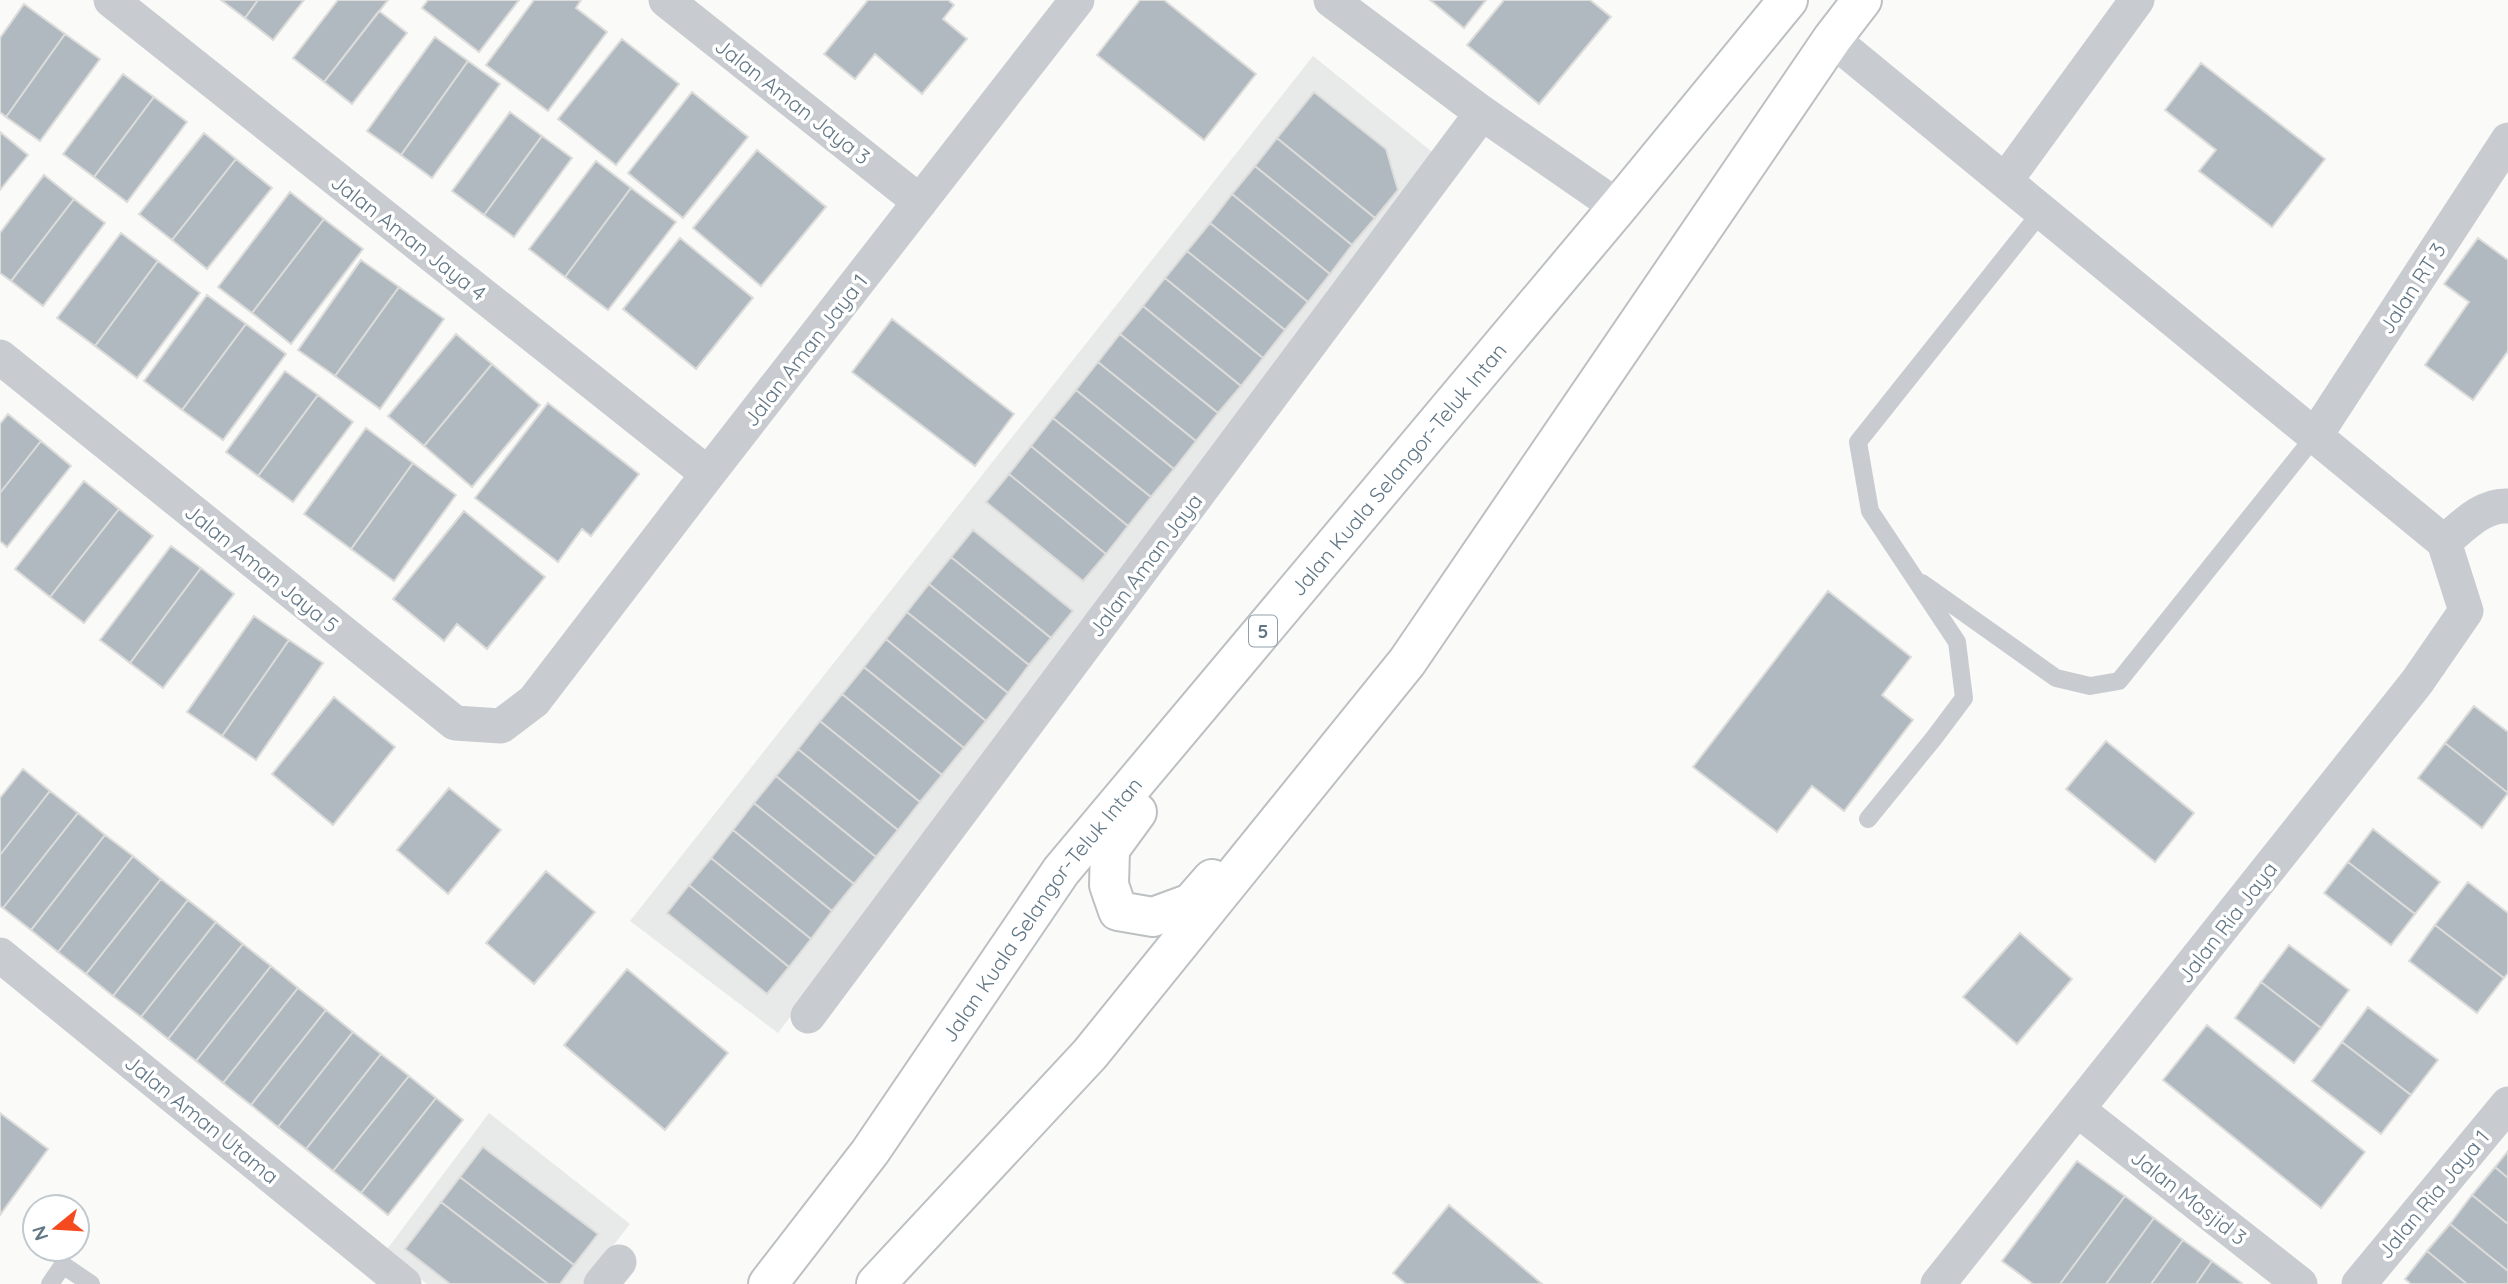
<svg xmlns="http://www.w3.org/2000/svg" width="2508" height="1284" font-family="Quicksand,sans-serif">
<style>
.built{fill:#e8e9e9}
.building{fill:#b0b9c0;stroke:#dcdcda;stroke-width:2}
.lines{fill:none;stroke-linecap:round;stroke-linejoin:round}
.highway-casing{stroke:#bcc0c3;stroke-width:42}
.lane{stroke:#c8ccd0;stroke-width:18}
.street{stroke:#c8ccd0;stroke-width:35}
.highway{stroke:#fff;stroke-width:38}
.labels{text-anchor:middle;dominant-baseline:central;stroke-width:7;stroke-linejoin:round;paint-order:stroke}
.shield{fill:#fff;stroke:#91a0aa;stroke-width:2}
.shield-label{font-size:19px;font-weight:bold;fill:#627786}
.street-label{font-size:21px;fill:#627786;stroke:#fff}
</style>
<rect width="100%" height="100%" fill="#fafaf8"/>
<!-- built -->
<path class="built" d="M1313 56 1436 155 778 1033 630 921Z
M489 1113 630 1224 583 1284H427L385 1252Z"/>
<!-- building -->
<path class="building" d="M221 0H258L245 18Z
M258 0H304L273 40 245 18Z
M338 0H388L324 82 293 58Z
M428 0H519L479 52 422 8Z
M534 0H581L576 8 607 32 548 111 486 65Z
M868 0H948L954 5 943 19 967 39 922 94 875 54 855 79 824 54Z
M1140 0H1164L1256 74 1204 140 1097 55Z
M1430 0H1486L1464 28Z
M1504 0H1590L1611 17 1539 104 1467 45Z
M24 4 65 34 6 117 0 112V38Z
M379 11 407 33 352 104 324 82Z
M65 34 100 59 40 141 6 117Z
M435 37 468 61 401 155 367 131Z
M622 39 679 84 616 165 558 119Z
M468 61 500 84 432 178 401 155Z
M2201 63 2325 159 2272 227 2199 171 2216 150 2165 110Z
M123 74 154 97 94 177 63 154Z
M692 92 748 137 683 218 628 173Z
M1314 92 1386 149 1398 190 1375 218 1277 138Z
M154 97 187 122 127 202 94 177Z
M510 112 542 136 484 215 452 191Z
M0 132 28 155 0 190Z
M204 133 236 159 172 240 139 214Z
M542 136 572 158 514 237 484 215Z
M1277 138 1375 218 1352 245 1255 166Z
M757 150 826 207 761 286 693 228Z
M236 159 272 188 207 269 172 240Z
M596 161 631 188 565 277 529 249Z
M1255 166 1352 245 1330 274 1232 194Z
M44 175 74 199 11 281 0 273V233Z
M631 188 676 222 608 310 565 277Z
M290 192 324 219 252 313 218 287Z
M1232 194 1330 274 1308 302 1210 223Z
M74 199 105 223 43 306 11 281Z
M324 219 363 249 291 344 252 313Z
M1210 223 1308 302 1285 330 1187 251Z
M121 233 158 261 95 346 57 318Z
M680 238 753 298 696 369 623 309Z
M2478 238 2508 260V351L2473 400 2425 365 2469 302 2444 284Z
M1187 251 1285 330 1263 358 1165 278Z
M361 260 399 287 335 376 298 350Z
M158 261 200 293 137 378 95 346Z
M1165 278 1263 358 1241 386 1143 306Z
M399 287 444 319 380 409 335 376Z
M207 295 246 324 182 410 144 381Z
M1143 306 1241 386 1218 413 1120 334Z
M892 319 1014 414 975 466 852 372Z
M246 324 286 354 223 440 182 410Z
M456 334 492 364 424 446 388 416Z
M1120 334 1218 413 1196 441 1098 362Z
M1098 362 1196 441 1174 469 1076 390Z
M492 364 540 405 472 487 424 446Z
M285 371 318 395 258 476 226 452Z
M1076 390 1174 469 1151 497 1053 418Z
M318 395 353 422 293 502 258 476Z
M548 403 639 474 591 536 582 529 558 562 475 498Z
M8 414 41 441 0 493V424Z
M1053 418 1151 497 1128 526 1031 446Z
M366 428 413 463 351 549 304 514Z
M41 441 71 466 7 547 0 541V493Z
M1031 446 1128 526 1106 554 1009 474Z
M413 463 456 495 394 581 351 549Z
M1009 474 1106 554 1083 581 986 502Z
M84 481 119 509 50 597 15 569Z
M119 509 153 536 84 623 50 597Z
M464 511 545 577 487 649 457 624 444 641 393 599Z
M973 530 1073 611 1051 638 951 557Z
M171 546 201 568 130 663 100 640Z
M951 557 1051 638 1029 665 929 584Z
M201 568 234 594 163 688 130 663Z
M929 584 1029 665 1008 693 907 612Z
M1828 591 1911 657 1882 695 1913 720 1844 811 1812 786 1777 832 1693 767Z
M907 612 1008 693 986 721 886 639Z
M254 616 289 640 222 736 187 712Z
M886 639 986 721 964 748 864 667Z
M289 640 323 663 256 760 222 736Z
M864 667 964 748 942 775 842 694Z
M842 694 942 775 920 802 820 721Z
M334 697 395 747 333 825 272 774Z
M2474 706 2508 732V793L2445 743Z
M820 721 920 802 898 830 798 749Z
M2106 741 2194 813 2155 862 2066 789Z
M2445 743 2508 793 2482 828 2418 778Z
M798 749 898 830 876 857 776 776Z
M23 769 50 791 0 855V798Z
M776 776 876 857 854 884 754 803Z
M449 788 501 830 448 894 397 850Z
M50 791 78 813 3 908 0 906V855Z
M754 803 854 884 832 911 733 830Z
M78 813 105 835 31 930 3 908Z
M2373 829 2440 882 2415 914 2348 862Z
M733 830 832 911 811 939 711 858Z
M105 835 133 856 58 952 31 930Z
M133 856 161 879 86 974 58 952Z
M711 858 811 939 789 967 689 885Z
M2348 862 2415 914 2391 945 2324 893Z
M546 871 595 912 534 984 486 943Z
M161 879 188 900 113 996 86 974Z
M2468 882 2508 913V973L2504 978 2435 925Z
M689 885 789 967 767 994 667 913Z
M188 900 216 922 141 1017 113 996Z
M216 922 243 944 168 1039 141 1017Z
M2435 925 2504 978 2477 1013 2409 961Z
M2020 933 2072 979 2017 1044 1963 997Z
M243 944 271 966 196 1061 168 1039Z
M2289 945 2349 990 2321 1028 2261 982Z
M271 966 298 988 223 1083 196 1061Z
M627 969 728 1053 665 1130 564 1045Z
M2261 982 2321 1028 2294 1063 2235 1018Z
M298 988 326 1010 251 1105 223 1083Z
M2368 1007 2438 1060 2411 1095 2342 1042Z
M326 1010 353 1032 278 1127 251 1105Z
M2207 1025 2365 1152 2321 1208 2163 1080Z
M353 1032 381 1054 306 1149 278 1127Z
M2342 1042 2411 1095 2381 1134 2312 1081Z
M381 1054 409 1076 333 1171 306 1149Z
M409 1076 436 1098 361 1193 333 1171Z
M436 1098 463 1120 388 1215 361 1193Z
M0 1113 48 1149 0 1215Z
M483 1147 598 1234 574 1265 460 1177Z
M2508 1151V1178L2495 1167Z
M2077 1161 2125 1196 2060 1284H2033L2002 1261Z
M2495 1167 2508 1178V1224L2472 1195Z
M460 1177 574 1265 560 1284H548L441 1202Z
M2472 1195 2508 1224V1271L2450 1224Z
M2125 1196 2154 1218 2106 1284H2060Z
M441 1202 548 1284H450L405 1249Z
M1449 1205 1542 1284H1406L1393 1273Z
M2154 1218 2183 1240 2151 1284H2106Z
M2450 1224 2508 1271V1284H2467L2427 1251Z
M2183 1240 2212 1261 2196 1284H2151Z
M2427 1251 2467 1284H2411L2405 1279Z
M2212 1261 2242 1283 2241 1284H2196Z"/>
<g class="lines">
<defs>
<g id="highway">
<path d="M1137 812 1110 849 1109 885 1118 911 1153 917 1191 903 1212 879"/>
<path id="s1" d="M768 1284 870 1152 1061 871 1618 207 1788 0"/>
<path d="M876 1284 1090 1054 1407 662 1832 39 1862 0"/>
</g>
</defs>
<!-- highway casing -->
<use href="#highway" class="highway-casing"/>
<!-- lane -->
<path class="lane" d="M1922 583 2056 678 2090 686 2119 681 2315 436
M1868 819 1934 738 1964 698 1957 642 1870 511 1858 442 2042 211
M50 1284 63 1265 91 1284"/>
<!-- street -->
<path class="street" d="M111 0 708 474
M666 0 920 202
M1331 0 1482 113 1618 207
M1832 39 2444 542
M2005 181 2137 0
M0 357 455 723 501 726 534 701 708 474 1077 0
M2315 436 2508 140
M2444 542C2462 527 2483 504 2508 506
M0 955 404 1284
M808 1016 1482 113
M2078 1110 2300 1284
M601 1284 619 1262
M1938 1284 2417 682 2466 611 2444 542
M2359 1284 2508 1104"/>
<!-- highway -->
<use href="#highway" class="highway"/>
</g>
<g class="labels">
<!-- shield labels -->
<rect class="shield" x="1249" y="615.5" width="28" height="31" rx="5"/>
<g class="shield-label">
<text x="1263" y="631">5</text>
</g>
<!-- street labels -->
<g class="street-label">
<text transform="translate(793 101) rotate(38)">Jalan Aman Jaya 3</text>
<text transform="translate(409 237) rotate(38)">Jalan Aman Jaya 4</text>
<text transform="translate(2412 288) rotate(-57)">Jalan RT 3</text>
<text transform="translate(805 350) rotate(-52)">Jalan Aman Jaya 1</text>
<text stroke="none"><textPath href="#s1" startOffset="1031">Jalan Kuala Selangor-Teluk Intan</textPath></text>
<text transform="translate(1145 565) rotate(-53)">Jalan Aman Jaya</text>
<text transform="translate(262 568) rotate(39)">Jalan Aman Jaya 5</text>
<text stroke="none"><textPath href="#s1" startOffset="464">Jalan Kuala Selangor-Teluk Intan</textPath></text>
<text transform="translate(2227 922) rotate(-52)">Jalan Ria Jaya</text>
<text transform="translate(202 1119) rotate(39)">Jalan Aman Utama</text>
<text transform="translate(2433 1194) rotate(-50)">Jalan Ria Jaya 1</text>
<text transform="translate(2189 1197) rotate(38)">Jalan Masjid 3</text>
</g>
</g>
<!-- north arrow -->
<g transform="translate(56 1228) rotate(252)"><circle r="33" fill="#ffffff" stroke="#c0c9cf" stroke-width="2"/>
<path d="M0-5L12 26L0 18L-12 26Z" fill="#f54a1d"/>
<text y="-10" font-size="19" font-weight="bold" text-anchor="middle" fill="#627786">N</text>
</g>
</svg>
